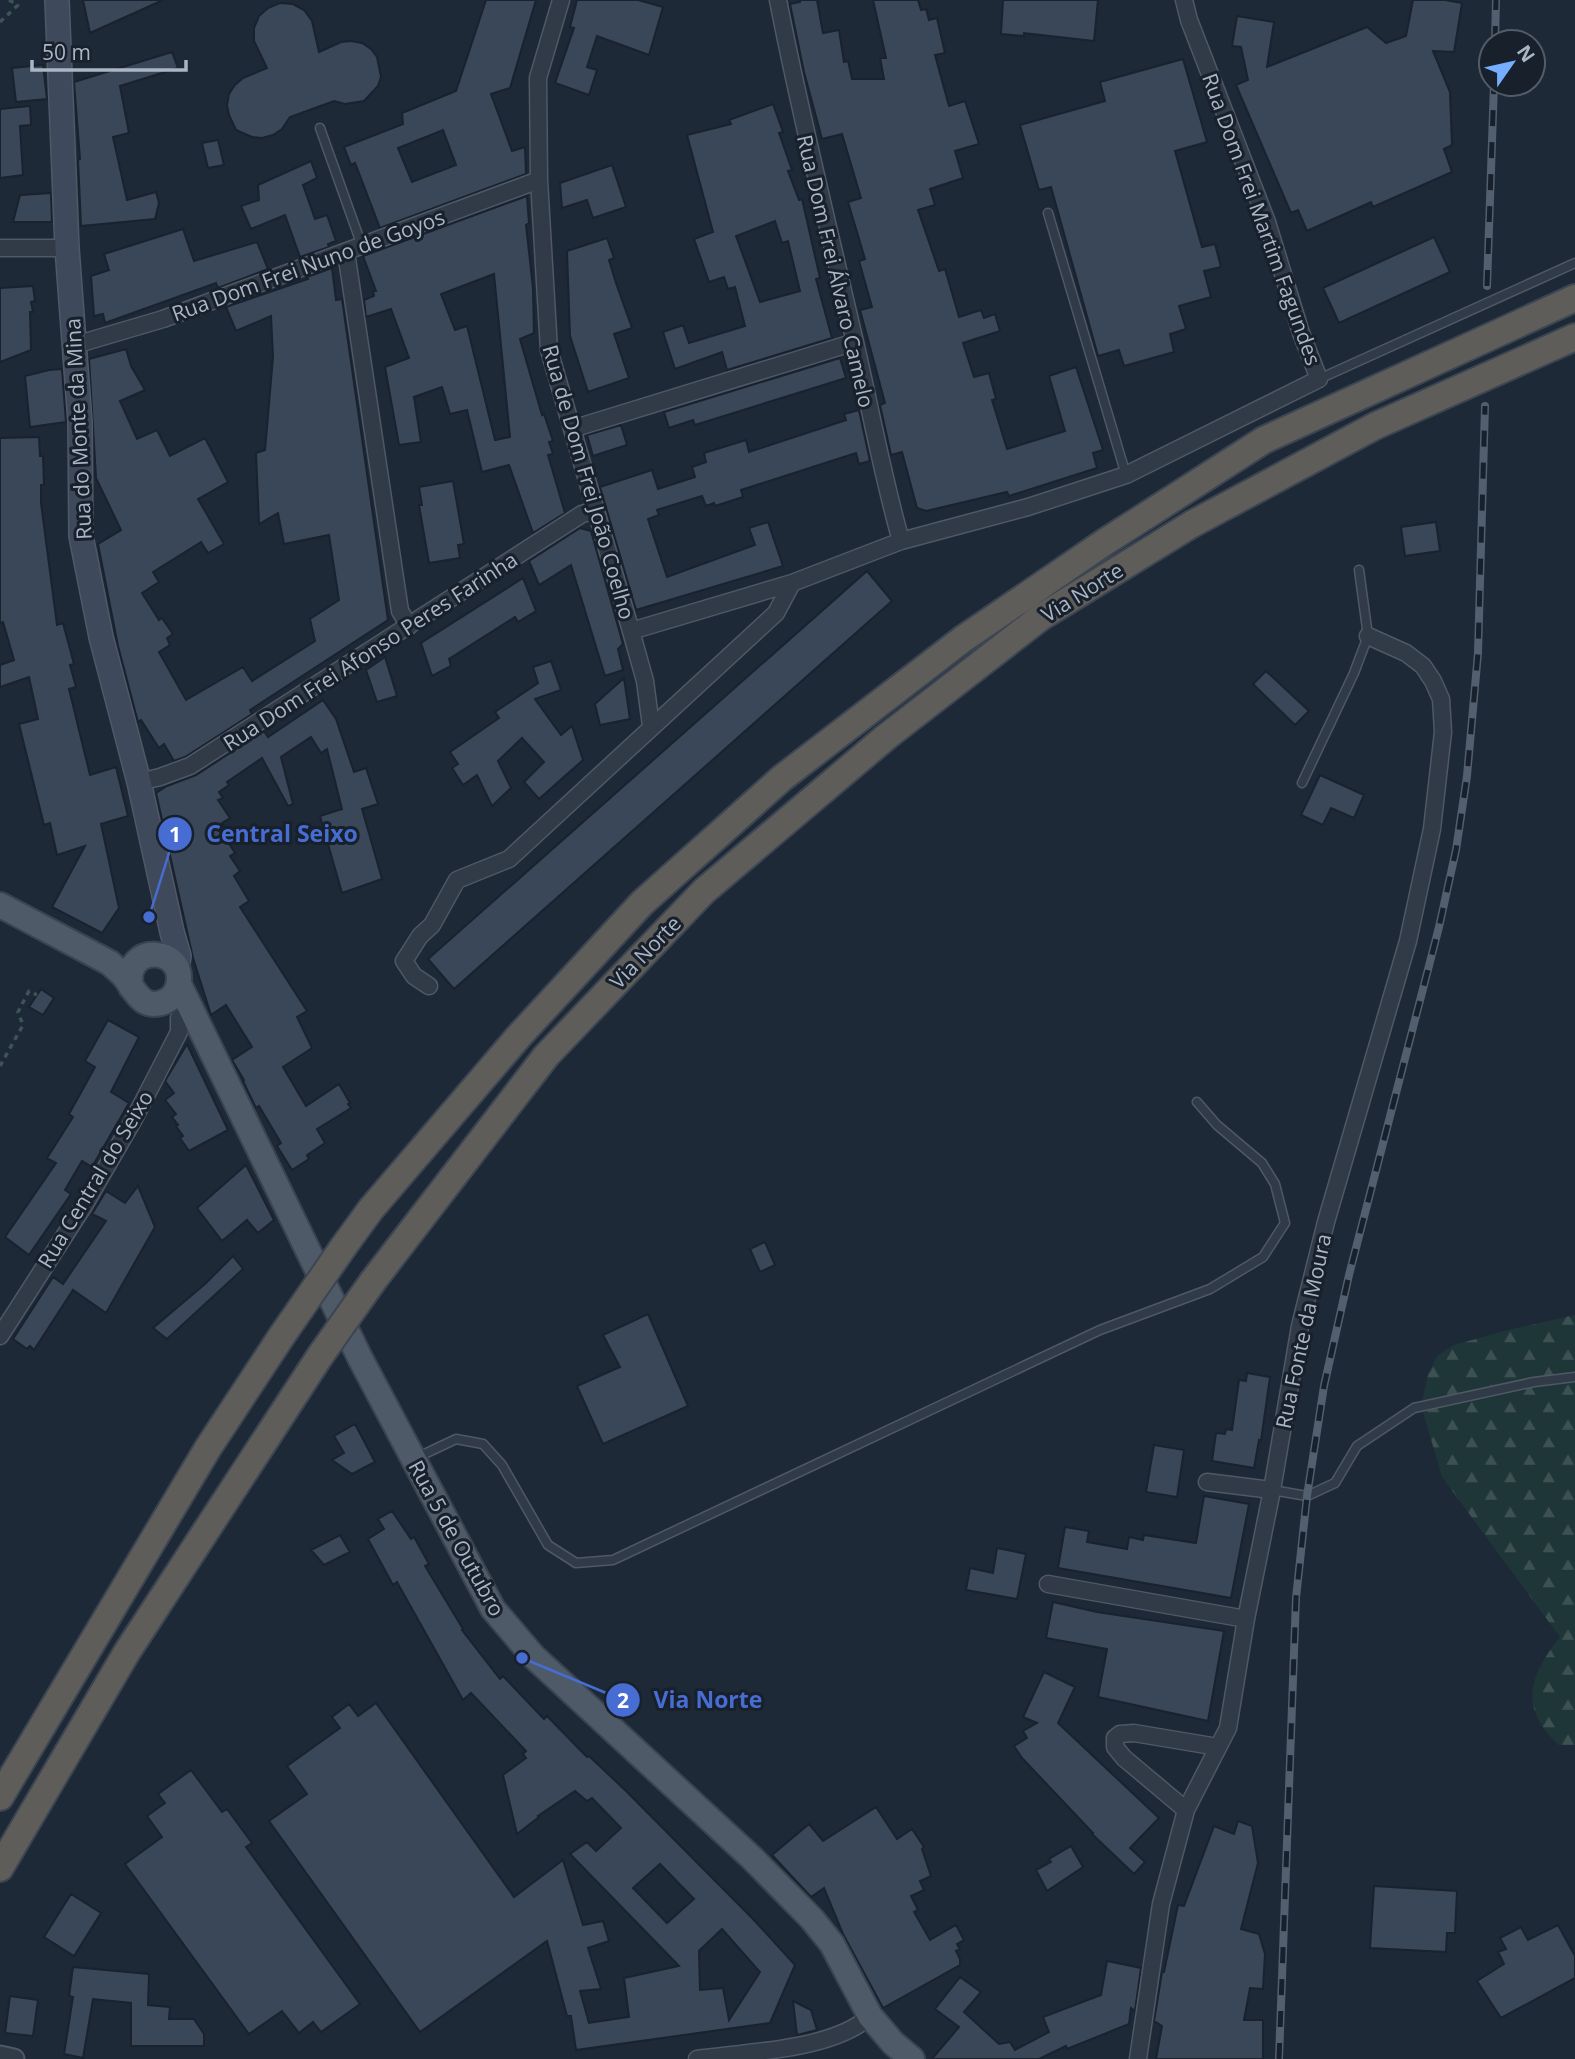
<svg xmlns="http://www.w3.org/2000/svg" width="1575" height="2059" font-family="'Open Sans',sans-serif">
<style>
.forest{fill:url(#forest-firs)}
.building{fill:#394758;stroke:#19222e;stroke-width:2;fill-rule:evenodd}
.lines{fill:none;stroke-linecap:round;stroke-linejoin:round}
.service-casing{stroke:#4e5866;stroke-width:11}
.minor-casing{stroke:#4e5866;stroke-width:19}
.tertiary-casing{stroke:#4e5866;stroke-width:23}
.secondary-casing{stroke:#4e5866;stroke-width:26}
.primary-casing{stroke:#3a4451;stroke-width:28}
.trunk-casing{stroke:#3c4552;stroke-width:30}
.path{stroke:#3d5355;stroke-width:3.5;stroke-dasharray:5 5;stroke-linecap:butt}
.service{stroke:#313b47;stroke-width:8}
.minor{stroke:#313b47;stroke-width:16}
.tertiary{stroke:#313b47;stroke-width:19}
.secondary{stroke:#3e4a5b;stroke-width:23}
.primary{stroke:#4e5a68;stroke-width:24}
.trunk{stroke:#5e5d5a;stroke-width:26}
.rail-casing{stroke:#525f6f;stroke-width:8}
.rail{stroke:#17202b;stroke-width:5;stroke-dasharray:16;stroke-linecap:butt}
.trunk-bridge-casing{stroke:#3c4552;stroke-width:30;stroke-linecap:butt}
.trunk-bridge{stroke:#5e5d5a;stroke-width:26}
.labels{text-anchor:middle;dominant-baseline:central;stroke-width:6;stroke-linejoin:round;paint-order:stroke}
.street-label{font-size:21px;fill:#aab5c5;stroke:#17202b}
.leader{fill:none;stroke:#476dd2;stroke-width:2.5}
.callout-dot{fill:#476dd2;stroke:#17202b;stroke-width:2.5}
.mark-label{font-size:21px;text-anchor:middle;font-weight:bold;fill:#fff}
.callout-label{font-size:23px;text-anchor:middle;font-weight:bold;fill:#476dd2;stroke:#17202b;stroke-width:6;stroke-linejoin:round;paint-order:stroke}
</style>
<defs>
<pattern id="forest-firs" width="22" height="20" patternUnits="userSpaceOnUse" patternTransform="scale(1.75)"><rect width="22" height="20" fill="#1f3638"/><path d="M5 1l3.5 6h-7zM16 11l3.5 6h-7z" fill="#3d5153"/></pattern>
</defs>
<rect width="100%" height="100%" fill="#1d2937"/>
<!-- forest -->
<path class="forest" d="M1575 1315V1745H1559C1518 1708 1529 1676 1560 1637L1442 1477 1423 1412V1398L1428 1374 1437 1356 1454 1345 1508 1330Z"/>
<!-- building -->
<path class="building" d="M83 0H163L90 33Z
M486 0H536L510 88 491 94 512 151 525 147 526 174 380 228 355 163 351 165 344 147 403 124 402 113 456 91ZM443 130 456 165 412 182 398 148Z
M577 0H638L663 7 649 55 597 36 587 67 597 70 589 95 555 83 574 28 570 27Z
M800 0H817L823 33 839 30 844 62 848 61 852 79H884L880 58H886L873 0H918L921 10 926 9 929 20 937 18 945 53 935 55 949 106 965 101 979 144 955 151 963 178 930 189 935 205 918 210 939 271 945 269 959 317 981 310 984 318 995 314 1000 331 963 343 974 377 989 373 996 399 992 400 1007 449 1065 431 1049 376 1076 367 1103 450 1093 453 1097 468 1009 496 1007 492 926 511 917 508 902 452 891 455 880 405 885 403 860 310 872 307 859 261 865 259 848 202 861 198 842 134 822 139 804 72 790 4 800 2Z
M1003 0H1098L1094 41 1024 33V36L1001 34Z
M1413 0H1445L1462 3 1454 52 1433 51 1450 92 1452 145 1444 149 1452 172 1373 207 1371 202 1307 231 1298 210 1291 213 1236 85 1248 80 1241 47 1232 46 1237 16 1274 22 1267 67 1367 27 1386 43 1406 36Z
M280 3 293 4 304 10 312 21 319 52 341 42 351 41 362 43 371 49 377 57 381 77 378 86 364 101 345 104 334 101 290 117 282 129 273 135 262 138 252 137 236 130 229 115 227 105 229 94 235 85 243 78 267 68 254 41V28L259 16 268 8Z
M172 52 178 68 120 86 129 133 113 137 127 200 156 192 159 203 155 219 81 226 78 160 80 159 74 82Z
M1183 59 1207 142 1175 151 1202 247 1215 244 1221 267 1204 271 1211 297 1179 306 1186 329 1170 334 1174 352 1124 366 1119 350 1098 356 1051 187 1039 190 1020 125 1105 101 1100 82Z
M43 65 47 99 16 102 12 68Z
M773 104 783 132 779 133 792 170 788 171 799 200 802 199 820 278 816 279 832 338 727 370 722 352 675 369 663 332 683 325 689 343 745 326 735 287 728 289 724 277 709 282 694 239 713 232 687 135 731 124 729 120ZM775 221 782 243 788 241 800 291 760 302 736 236Z
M30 106 31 125 20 126 23 175 0 178V109Z
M218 140 224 165 208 168 202 143Z
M311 161 317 178 303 185 315 219 327 215 336 241 328 244 329 247 300 257 285 215 251 229 241 206 259 200 258 185Z
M612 165 626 207 593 218 587 200 562 208 560 183Z
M51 193 52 222H13L20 195Z
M527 196 529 223 526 225 533 288 534 333 520 339 542 415 544 414 553 441 549 442 553 454 548 455 565 513 533 533 509 465 482 472 467 410 450 414 442 387 414 397 421 442 399 445 385 367 409 358 391 309 366 317 364 300 374 296 373 291H376L363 256ZM494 274 510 437 495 440 467 326 455 330 441 294Z
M183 229 194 261 257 242 268 269 218 288 216 283 105 323 103 314 94 316 91 276 109 270 104 254Z
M1434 237 1450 272 1339 323 1323 288Z
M607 238 614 258 609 260 616 283 632 328 614 334 629 378 588 392 570 336 567 251Z
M332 268 336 300 342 299 388 620 250 710 252 714 185 757 174 761 164 744 159 748 141 720 138 722 118 646 98 544 121 530 96 478 89 359 126 349 131 366 145 390 120 401 137 439 157 430 170 456 205 438 228 482 198 499 224 544 208 553 201 542 153 572 159 582 142 593 159 620 162 618 173 634 167 638 170 645 159 652 186 700 243 667 252 681 315 641 310 619 339 600 329 535 284 544 278 513 259 524 256 453 265 450 273 357 271 316 236 331 226 307 308 279 307 277Z
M33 286 35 301 31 302 33 312H30L31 350 0 362V288Z
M840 358 846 378 695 425 693 420 669 428 664 412Z
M62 369 66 422 30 427 25 376 49 370Z
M859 410 870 461 859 464 856 453 741 490 743 497 715 506 714 503 706 506 702 496 657 510 659 515 648 519 667 577 755 545 749 528 768 522 783 566 636 610 600 487 652 470 658 489 695 477 692 467 706 462 704 453 746 440 749 452 846 420 844 414Z
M621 425 627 445 593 456 587 435Z
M39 437 40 456H43L44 485H41V503L57 625 63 623 74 664 70 665 76 687 69 689 90 775 116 767 128 816 101 824 119 908 102 933 52 907 85 846 57 855 50 823 44 825 19 724 38 719 29 677 0 687V665L14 660 3 622 0 623V438Z
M453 481 464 544 458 545 460 558 429 563 419 505H422L419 487Z
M1436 522 1440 551 1405 556 1401 527Z
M580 528 591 531 623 644 618 649 623 670 605 676 571 565 539 585 529 561Z
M867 571 892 601 454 989 428 959Z
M523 578 536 611 518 622 515 617 449 659 451 666 432 676 421 643Z
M385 657 397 696 377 702 366 670Z
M551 661 561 690 535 699 561 735 572 726 583 760 539 799 524 782 544 762 522 738 498 761 511 788 492 806 477 775 463 785 452 768 458 764 450 752 499 718 495 712 538 683 533 667Z
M1266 671 1309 711 1295 725 1253 684Z
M624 678 630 719 600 725 595 704Z
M323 700 336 719 354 772 366 768 378 804 362 809 382 879 342 893 320 816 342 809 327 749 321 753 311 737 281 757 293 804 288 806 262 758 227 782 229 785 219 792 223 798 218 800 230 818 222 823 225 828 221 831 235 853 230 856 240 871 234 876 249 901 240 907 307 1011 297 1017 312 1048 283 1067 306 1106 339 1084 350 1103 348 1104 351 1108 317 1129 325 1143 307 1155 309 1159 292 1170 277 1146 281 1143 259 1106 256 1108 243 1081 244 1080 232 1060 252 1047 226 1005 211 1015 193 958 156 793 167 786 196 775 264 731 268 737Z
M1320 775 1364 795 1354 818 1331 808 1323 825 1301 815Z
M41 989 54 998 43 1015 29 1007Z
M108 1020 139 1037 111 1092 129 1103 92 1167 82 1161 65 1190 71 1194 29 1255 5 1237 56 1163 47 1158 73 1117 69 1114 95 1067 85 1061Z
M187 1044 228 1130 189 1151 180 1138 183 1136 176 1126 178 1125 172 1117 176 1114 165 1100 174 1093 165 1081Z
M246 1165 274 1220 258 1233 247 1220 222 1241 197 1208Z
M138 1186 155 1227 106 1313 73 1290 34 1350 30 1346 27 1349 13 1339 53 1277 63 1284 106 1221 92 1214 106 1191 125 1203Z
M765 1242 775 1265 760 1272 750 1249Z
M233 1256 243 1269 167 1339 153 1328 205 1284Z
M648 1314 688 1406 603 1444 577 1386 620 1367 603 1335Z
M1247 1373 1270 1377 1261 1441 1259 1440 1254 1468 1212 1461 1216 1433 1225 1434 1226 1429 1232 1430 1239 1380 1246 1381Z
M355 1424 375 1462 352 1474 332 1460 344 1453 334 1436Z
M1154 1445 1184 1450 1177 1497 1146 1492Z
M1204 1496 1249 1504 1231 1598 1058 1568 1065 1527 1089 1531 1087 1542 1127 1549 1129 1537 1143 1540 1144 1535 1196 1543Z
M392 1511 411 1539 414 1537 429 1564 425 1566 463 1629 462 1630 500 1679 503 1676 544 1719 547 1716 587 1757 589 1756 625 1790 753 1919 795 1965 770 2023 576 2050 571 2016H567L547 1941 420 2032 269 1821 307 1794 287 1766 340 1728 332 1717 349 1704 358 1716 376 1703 514 1897 563 1860 583 1925 603 1921 609 1941 588 1948 601 1989 580 1991 589 2023 629 2017 624 1978 679 1966 570 1854 587 1842 596 1851 621 1828 592 1798 587 1801 575 1791 538 1816 539 1817 517 1834 503 1775 526 1758 523 1754 526 1751 471 1693 463 1700 397 1582 393 1585 368 1539 384 1529 378 1519ZM660 1864 694 1899 667 1923 633 1888ZM722 1929 760 1972 729 2020 723 1988 700 1990 699 1951Z
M340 1535 350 1552 324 1565 311 1550Z
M997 1548 1026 1554 1017 1599 966 1590 970 1568 993 1573Z
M1053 1602 1097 1612 1224 1631 1208 1721 1098 1697 1107 1649 1046 1638Z
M1044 1672 1075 1687 1058 1723 1159 1818 1130 1848 1145 1862 1134 1874 1092 1834 1093 1833 1022 1758 1014 1746 1027 1738 1023 1731 1037 1723 1023 1717Z
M191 1770 222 1812 227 1809 252 1843 246 1847 360 2004 321 2032 313 2022 299 2033 282 2011 249 2034 125 1864 162 1837 147 1816 165 1803 158 1794Z
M876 1807 897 1839 912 1829 924 1847 922 1849 931 1876 920 1881 924 1890 911 1896 918 1910 914 1912 930 1940 956 1925 964 1940 957 1944 960 1949 956 1951 960 1959V1965L883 2008 843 1934 824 1888 811 1897 772 1855 809 1824 823 1841Z
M1238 1821 1252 1826 1258 1863 1241 1929 1259 1934 1265 1954 1263 1989 1250 1988 1244 2020H1263V2059H1156L1162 2026 1154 2021 1162 1972H1164L1178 1905 1184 1906 1214 1826 1234 1834Z
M1071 1846 1083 1867 1047 1891 1036 1870 1051 1862 1049 1859Z
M1374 1886 1457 1891 1455 1933H1447L1446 1952 1370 1948Z
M71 1894 101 1913 74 1956 44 1937Z
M1558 1925 1575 1956V1978L1501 2018 1477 1981 1504 1964 1498 1952 1506 1949 1500 1938 1521 1927 1528 1940Z
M1107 1961 1141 1968 1135 2011 1131 2008 1129 2024 1067 2049 1066 2046 1039 2059H932L959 2027 935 2009 960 1977 981 1992 964 2012 999 2044 1010 2042 1015 2050 1049 2032 1043 2017 1101 1995Z
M73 1967 149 1974 148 2005 170 2007 169 2019H194L204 2034V2046H131V2003L93 1999 83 2058 64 2054 73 1997 69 1996Z
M10 1996 38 2000 33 2036 5 2033Z
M793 2001 811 2010 817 2030 797 2035Z"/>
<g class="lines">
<defs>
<path id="service" d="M320 128 362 246
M1048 213 1126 475
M1319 379 1575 263
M1302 783 1354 673 1368 636 1359 570
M416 1458 456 1439 483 1444 502 1465 548 1545 576 1563 613 1560 1100 1330 1210 1289 1263 1257 1285 1223 1275 1184 1262 1163 1217 1125 1197 1102
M1272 1490 1307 1496 1335 1483 1357 1446 1414 1408 1534 1382 1575 1377"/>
<path id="minor" d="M561 0 538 78 539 180 549 350 631 631 645 681 651 726
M778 0C800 114 828 225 854 338 870 406 882 474 901 541
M0 248H67
M346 252 400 611 409 626
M75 345 163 319 539 180
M572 429 855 342
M631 631 792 583 901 541 1028 507 1126 475 1319 379 1301 333 1267 222 1189 20 1184 0
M139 782 160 777 190 766 582 514 596 510
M429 986 414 976 404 961 420 936 432 925 457 880 509 859 776 613 792 583
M0 1336 85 1204 134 1119 179 1032V1018
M1207 1482 1272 1490
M1048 1584 1246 1619
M1186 1810 1124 1758 1115 1747V1738L1120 1734 1134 1733 1218 1747
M697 2059C747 2052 834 2050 870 2016
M1138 2059 1161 1904 1186 1810 1228 1728 1246 1619 1272 1490 1300 1326 1326 1222 1408 941 1432 829 1443 732 1441 699 1433 681 1423 666 1406 653 1368 636"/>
<path id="tertiary" d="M0 2056 14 2059"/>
<path id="secondary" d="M57 0 67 248 80 422 81 536 101 637 139 782 172 932 179 956 177 968"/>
<path id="primary" d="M0 905 110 963C114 967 119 971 123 975 134 988 141 1011 164 1002 171 999 176 993 178 986 188 946 122 942 131 987
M179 984 360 1358 493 1609 533 1656 752 1858 812 1919 832 1944 870 2016 893 2043 912 2059"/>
<path id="trunk" d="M344 1246 371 1209 519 1036 642 903 782 778 963 639 1105 542 1264 440 1575 298
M373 1281 546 1056 704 891 886 737 1041 617 1192 524 1375 426 1575 337
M0 1797 208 1448 281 1337
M0 1868 127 1652 320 1356"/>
</defs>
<!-- service casing -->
<use href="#service" class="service-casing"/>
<!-- minor casing -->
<use href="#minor" class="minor-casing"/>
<!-- tertiary casing -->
<use href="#tertiary" class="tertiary-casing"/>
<!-- secondary casing -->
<use href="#secondary" class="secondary-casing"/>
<!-- primary casing -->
<use href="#primary" class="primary-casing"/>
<!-- trunk casing -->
<use href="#trunk" class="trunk-casing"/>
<!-- path -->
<path class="path" d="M9 0 18 5
M0 22 18 5 17 0
M0 1066 23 1025 18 1012 29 991 37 995"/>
<!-- service -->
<use href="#service" class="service"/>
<!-- minor -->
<use href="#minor" class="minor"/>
<!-- tertiary -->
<use href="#tertiary" class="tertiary"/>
<!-- secondary -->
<use href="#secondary" class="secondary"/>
<!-- primary -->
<use href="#primary" class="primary"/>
<!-- trunk -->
<use href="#trunk" class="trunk"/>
<defs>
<path id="rail" d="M1495 42 1496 0
M1487 286 1494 84
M1279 2059 1296 1598 1307 1496 1324 1386 1349 1275 1439 927 1456 850 1467 776 1478 653 1485 406"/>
</defs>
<!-- rail casing -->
<use href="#rail" class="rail-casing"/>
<!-- rail -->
<use href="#rail" class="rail"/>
<defs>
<path id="trunk-bridge" d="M281 1337 344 1246
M320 1356 373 1281"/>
</defs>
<!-- trunk-bridge casing -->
<use href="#trunk-bridge" class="trunk-bridge-casing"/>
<!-- trunk-bridge -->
<use href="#trunk-bridge" class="trunk-bridge"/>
</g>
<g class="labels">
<!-- street labels -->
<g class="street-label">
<text transform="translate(1262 219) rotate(70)">Rua Dom Frei Martim Fagundes</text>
<text transform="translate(308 265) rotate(-20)">Rua Dom Frei Nuno de Goyos</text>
<text transform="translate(836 271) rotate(77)">Rua Dom Frei Álvaro Camelo</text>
<text transform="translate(78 429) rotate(-93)">Rua do Monte da Mina</text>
<text transform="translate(589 482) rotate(74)">Rua de Dom Frei João Coelho</text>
<text transform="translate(1082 592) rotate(-32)">Via Norte</text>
<text transform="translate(370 651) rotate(-33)">Rua Dom Frei Afonso Peres Farinha</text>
<text transform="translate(645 952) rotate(-46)">Via Norte</text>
<text transform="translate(95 1179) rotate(-59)">Rua Central do Seixo</text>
<text transform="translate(1303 1331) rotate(-78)">Rua Fonte da Moura</text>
<text transform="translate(457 1538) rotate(61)">Rua 5 de Outubro</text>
</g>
</g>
<!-- callouts -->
<path class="leader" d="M149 917L175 834M522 1658L623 1700"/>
<g class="callout-dot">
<circle cx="149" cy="917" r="7"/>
<circle cx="522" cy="1658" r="7"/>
<circle cx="175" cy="834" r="18"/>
<circle cx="623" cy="1700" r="18"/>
</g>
<g class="mark-label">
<text x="175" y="842">1</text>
<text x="623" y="1708">2</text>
</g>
<g class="callout-label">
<text x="282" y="842">Central Seixo</text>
<text x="708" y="1708">Via Norte</text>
</g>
<!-- north arrow -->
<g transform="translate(1512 63) rotate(56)"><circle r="33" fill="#17202b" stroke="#525c69" stroke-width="2"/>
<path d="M0-5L12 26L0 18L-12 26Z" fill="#75aeff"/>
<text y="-10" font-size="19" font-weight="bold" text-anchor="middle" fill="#aab5c5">N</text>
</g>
<!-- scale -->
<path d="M32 60v10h154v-10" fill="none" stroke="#aab5c5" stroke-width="3.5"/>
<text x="42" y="60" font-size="21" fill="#aab5c5" stroke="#17202b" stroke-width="5" paint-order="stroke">50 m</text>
</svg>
